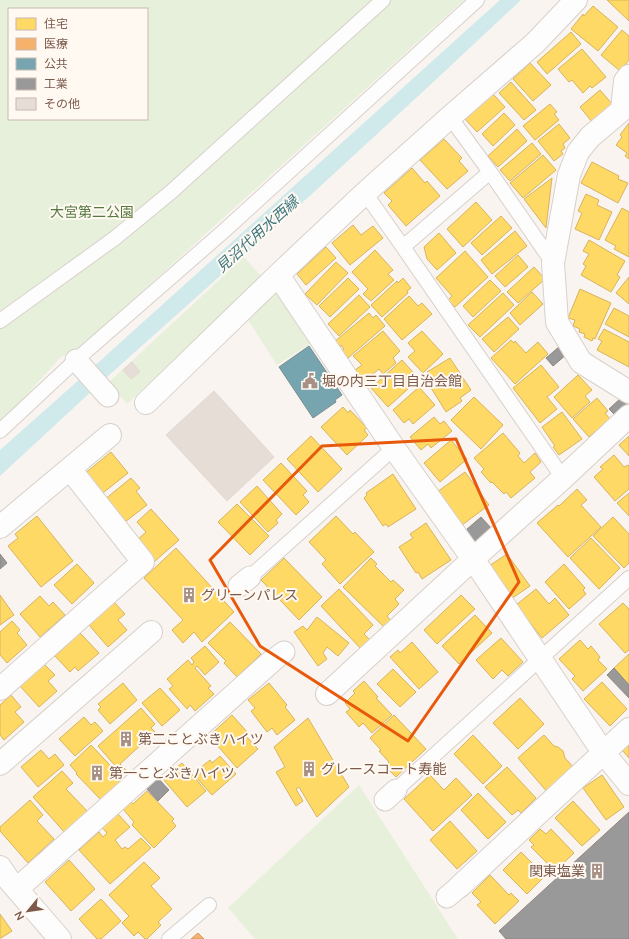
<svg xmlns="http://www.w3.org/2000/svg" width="629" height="939" font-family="Mulish,'Noto Sans JP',sans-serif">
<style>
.green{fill:#e7f0da;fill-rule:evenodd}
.water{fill:#d0eaeb}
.homes{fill:#ffd966;stroke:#d7b35e}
.health{fill:#f6b26b;stroke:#d19862}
.public{fill:#76a5af;stroke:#788e91}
.industry{fill:#999;stroke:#908682}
.building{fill:#e6ddd6;stroke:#e2d7d1}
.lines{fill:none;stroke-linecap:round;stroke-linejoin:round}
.service-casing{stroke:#d8d0ca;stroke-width:16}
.pedestrian-casing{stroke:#d8d0ca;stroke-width:23}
.minor-casing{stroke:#d8d0ca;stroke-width:24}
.service{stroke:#fefdfd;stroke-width:14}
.pedestrian{stroke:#fefdfd;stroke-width:21}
.minor{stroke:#fefdfd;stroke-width:22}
.marked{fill:none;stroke:#e8590c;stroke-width:3;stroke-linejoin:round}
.labels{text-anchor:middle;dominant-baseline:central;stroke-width:4;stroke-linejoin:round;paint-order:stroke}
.park-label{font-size:14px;fill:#557a40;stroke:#fff9f2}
.poi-label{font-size:14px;fill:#7b5a4c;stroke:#fff9f2;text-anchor:start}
.water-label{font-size:15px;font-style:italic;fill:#3e7880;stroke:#fff9f2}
</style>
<rect width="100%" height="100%" fill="#f9f4ef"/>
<!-- green -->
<path class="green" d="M0 0H464L83 345 61 357 20 402 0 420ZM9 9H147V119H9Z
M244 257 262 277 127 404 108 383Z
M277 290 313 342 277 365 248 320Z
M359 785 458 939H255L228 908Z"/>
<!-- water -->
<path class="water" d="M500 0H521L428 87 313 193 107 377 0 476V450L80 379Z"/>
<!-- homes -->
<path class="homes" d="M607 0H629V21Z
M593 6 618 27 598 51 571 29 583 14 584 16Z
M622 30 629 36V60L620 71 601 55Z
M571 32 581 44 547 74 537 62Z
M582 49 606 77 592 88 590 86 583 93 572 80 569 82 558 69Z
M530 63 551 85 533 101 513 79Z
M511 82 536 110 524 120 499 93Z
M600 90 613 105 592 122 580 107Z
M493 94 505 107 477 132 465 119Z
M550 104 557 112 554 114 559 120 535 140 523 126Z
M504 113 515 125 493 146 482 134Z
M629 123V159L625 156 627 153 616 145 622 137 620 135Z
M559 124 570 138 563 144 565 148 561 151 563 154 554 161 538 141Z
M517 129 527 141 498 167 488 156Z
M444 139 462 158 459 161 468 171 447 189 420 160Z
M532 143 541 154 510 181 500 170Z
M543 155 556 170 523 198 510 183Z
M592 162 619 176 618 179 628 183 618 203 581 183Z
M412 168 425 183 427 181 440 196 406 226 388 205 392 201 384 193Z
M552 178 546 228 524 199Z
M586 194 599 200 597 205 612 212 599 240 575 229 582 213 578 211Z
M476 202 492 220 463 247 447 229Z
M622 208 629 212V257L614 249 616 246 605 240Z
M501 216 512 228 482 255 471 243Z
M353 225 361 235 373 226 383 238 350 265 332 243Z
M515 231 527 246 492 274 481 260Z
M439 233 456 253 437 270 427 259 424 247Z
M589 240 625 261 617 275 620 277 611 292 581 275 586 266 583 264 589 254 583 251Z
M326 247 336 258 306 285 297 274Z
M375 250 393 270 388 274 394 280 371 301 363 294 368 289 352 272Z
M465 251 488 277 455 307 448 300 452 296 436 278Z
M518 255 528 267 505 287 495 276Z
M336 262 348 273 317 305 305 294Z
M534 267 545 279 518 303 507 292Z
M629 277V304L616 293Z
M348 278 359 289 330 317 319 306Z
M403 278 411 288 407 291 408 293 382 317 371 305 397 281 398 283Z
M490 280 501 291 473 317 463 306Z
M580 289 611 303 595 339 593 338 592 341 584 337 585 334 579 332 580 329 573 326 575 320 568 318Z
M532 292 543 304 520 325 510 313Z
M503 293 514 305 480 337 468 325Z
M359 295 370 307 339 336 328 324Z
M409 296 418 306 422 303 432 314 402 340 384 319Z
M614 308 629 316V337L605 324Z
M369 313 373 318 376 315 385 326 348 358 341 351 344 349 341 345 339 348 334 342Z
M508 317 519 329 494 352 482 339Z
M604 329 629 342V367L597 350 602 341 598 339Z
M383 331 400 351 393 358 396 363 383 374 379 369 364 381 355 370 362 365 353 356Z
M422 331 443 354 423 373 408 357 415 351 408 343Z
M511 340 514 343 515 341 526 353 538 342 548 354 515 384 491 358Z
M450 358 471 390 460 398 462 401 446 412 428 383 433 380 427 372Z
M402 360 419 379 388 407 371 388Z
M541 365 559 387 547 397 557 409 540 423 513 388Z
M578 375 592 390 585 396 590 402 572 418 554 397Z
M419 387 435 405 413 424 409 419 404 423 393 410Z
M474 397 503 425 481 449 451 420Z
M597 398 608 411 605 413 610 419 589 437 573 419Z
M343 407 348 413 350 410 367 428 364 430 368 435 347 455 321 427Z
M562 412 582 439 559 455 553 447 555 446 542 427Z
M434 417 440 424 444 421 452 431 431 448 428 444 421 450 410 437Z
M503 433 520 453 518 456 524 463 535 453 541 462 530 472 535 478 511 498 506 492 504 494 492 482 491 483 481 472 484 469 474 458Z
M311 436 342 469 318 492 287 459Z
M629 436V456L619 445Z
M451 440 467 459 440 482 424 463Z
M111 452 128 473 99 496 83 475Z
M614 455 624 467 628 465 629 466V489L615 501 594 477 603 469 600 467Z
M281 463 307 491 303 495 309 502 296 515 263 480Z
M465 472 489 505 462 525 437 492Z
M393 474 416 509 388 527 386 524 383 526 364 498 367 495 366 493Z
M131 478 140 488 136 491 147 505 125 522 104 500Z
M257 486 282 514 276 520 278 523 268 532 240 502Z
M577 489 587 500 581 505 601 527 568 557 537 523 558 505 559 506Z
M629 493V516L617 503Z
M237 504 269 536 250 555 218 522Z
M151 509 179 540 154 562 136 541 146 532 137 522Z
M37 516 73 561 41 587 8 546 18 538 15 534Z
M336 516 353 534 355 532 374 552 340 584 322 564 326 560 309 542Z
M613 517 629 534V563L624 568 593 536Z
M426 523 451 560 422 579 418 572 416 573 399 547 413 538 410 534Z
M591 538 620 568 599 589 570 558Z
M176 548 234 612 202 642 194 632 183 643 172 630 183 620 144 578Z
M507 554 530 586 511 599 489 566Z
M284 558 322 597 299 620 261 580Z
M371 558 377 564 375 566 391 582 393 580 404 590 395 599 399 604 387 616 391 621 384 627 343 587Z
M77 564 94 583 72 604 54 585Z
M564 564 585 588 583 590 586 594 569 609 545 582Z
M339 589 373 625 364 634 370 640 361 649 321 606Z
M536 589 549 604 555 598 569 615 542 638 516 605Z
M0 595 14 615 0 625Z
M461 595 475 609 437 644 424 630Z
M40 596 49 606 53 602 65 615 40 637 20 614Z
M114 602 125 614 118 620 127 630 108 647 89 625Z
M623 603 629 609V650L625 653 599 624Z
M475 615 492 633 459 664 442 646Z
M317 617 349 643 338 656 327 647 323 653 327 659 318 666 294 632 303 626 307 630Z
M12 621 20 630 17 633 27 645 7 663 0 655V632Z
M230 622 261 654 237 677 224 663 226 661 208 643Z
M80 633 99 653 78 671 75 667 70 672 55 656Z
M501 638 523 662 508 676 502 670 493 679 476 660Z
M580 640 588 649 591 646 600 657 598 660 607 669 583 691 572 679 575 676 559 659Z
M412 642 438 672 419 689 390 657 398 650 400 653Z
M205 646 219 662 205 675 197 666 195 668 211 686 208 688 214 694 195 711 190 705 187 709 169 689 173 686 167 679 188 660 192 665 194 662 191 658Z
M629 654V685L614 668Z
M44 664 55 675 48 681 57 691 39 707 20 686Z
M393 669 416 692 400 707 377 684Z
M364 681 378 697 376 698 392 715 372 733 363 723 359 727 346 712 350 709 345 703 355 693 353 691Z
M602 682 627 709 610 726 584 699Z
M123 683 137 700 110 724 98 710 101 707 98 704Z
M269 683 287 705 285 707 295 720 277 735 272 728 267 732 251 711 255 708 248 700Z
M160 688 180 710 162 726 142 703Z
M11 695 21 707 15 712 24 722 4 740 0 735V705Z
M520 698 544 724 518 749 493 723Z
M141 708 155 724 151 728 155 732 120 764 127 771 123 775 98 746Z
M232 715 249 734 246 736 258 749 237 768 209 736Z
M394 715 426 749 396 777 385 766 389 762 379 751 381 750 370 738Z
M84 717 91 725 95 722 103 731 75 756 59 739Z
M308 718 349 787 317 817 299 787 296 789 303 801 296 806 276 772 285 767 274 747Z
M473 735 502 766 483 784 454 754Z
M544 735 554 746 558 747 563 751 565 758 575 769 548 793 518 758Z
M629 744V758L622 750Z
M91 745 125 781 103 802 76 774 77 773 70 765Z
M41 750 49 759 55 754 64 765 38 787 21 767Z
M220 756 236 774 212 795 196 777 203 771 200 768 210 760 212 763Z
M182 763 206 791 187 807 163 779Z
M507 767 536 798 521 813 518 810 512 815 485 787Z
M62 771 73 783 66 789 89 813 66 834 33 797Z
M430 775 444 790 456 778 472 795 433 831 404 799Z
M602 775 624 807 606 820 583 788Z
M147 791 174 819 172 821 176 826 154 848 132 825 134 822 123 809 131 802 133 804Z
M478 793 506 822 488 839 461 810Z
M30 800 43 815 37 821 54 839 28 863 0 831V827Z
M573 801 600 830 582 846 555 818Z
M115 811 130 827 115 840 122 849 125 847 128 849 141 838 151 848 110 884 79 850 99 832 103 837 107 833 100 825Z
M450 821 477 851 457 869 430 840Z
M540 829 546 834 551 829 574 853 555 871 531 847 534 845 529 840Z
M521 852 545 876 527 894 503 870Z
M69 860 95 889 71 911 45 882Z
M144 862 160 878 151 886 172 909 158 922 161 925 147 939H145L138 932 134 936 122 923 129 916 109 895Z
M490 875 509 895 511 893 519 901 495 924 477 905 481 902 472 893Z
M101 899 121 921 101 939H97L79 919Z
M0 914 12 931 1 938H0Z"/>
<!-- health -->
<path class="health" d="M198 933 204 939H191Z"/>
<!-- public -->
<path class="public" d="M309 346 342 395 335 400 336 402 313 418 279 367Z"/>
<!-- industry -->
<path class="industry" d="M560 346 567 354 553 366 546 358Z
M622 397 628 402 615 415 609 409Z
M481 517 492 529 477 543 466 530Z
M0 554 7 563 0 569Z
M614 668 629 685V698L607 675Z
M156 776 169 790 158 801 145 787Z
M629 812V939H506L499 931Z"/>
<!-- building -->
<path class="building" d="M132 362 140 372 131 379 123 370Z
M214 391 274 457 227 501 166 435Z"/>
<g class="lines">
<defs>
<path id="service" d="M450 117 490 172 553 263
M365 193 403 247 563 478
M403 247 490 172
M0 321 115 238 171 192 383 0
M0 431 76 360 225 230 477 0
M250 577 394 448
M396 790 629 578
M169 939 209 905"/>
<path id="pedestrian" d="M76 360 108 396
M239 586 250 577
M272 661 284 652
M385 800 396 790
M447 897 460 886"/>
<path id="minor" d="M629 76 625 81 622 110 590 137 578 152 569 175 553 263 557 322 581 362 629 392
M278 275 394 448 473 559 603 752 629 784
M146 403 278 275 365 193 450 117 535 43 576 0
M0 527 110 435
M0 689 143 562 70 469
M327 694 473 559 563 478 629 416
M0 764 151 632
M0 867 9 880 60 939
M460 886 629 729
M17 889 272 661"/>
</defs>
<!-- service casing -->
<use href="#service" class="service-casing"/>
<!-- pedestrian casing -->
<use href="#pedestrian" class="pedestrian-casing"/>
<!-- minor casing -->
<use href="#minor" class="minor-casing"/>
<!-- service -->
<use href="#service" class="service"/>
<!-- pedestrian -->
<use href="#pedestrian" class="pedestrian"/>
<!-- minor -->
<use href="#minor" class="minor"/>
</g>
<!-- marked area -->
<path class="marked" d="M456 439 519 582 408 741 260 646 210 560 322 446Z"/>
<!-- icons -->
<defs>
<symbol id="civic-bare" viewBox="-9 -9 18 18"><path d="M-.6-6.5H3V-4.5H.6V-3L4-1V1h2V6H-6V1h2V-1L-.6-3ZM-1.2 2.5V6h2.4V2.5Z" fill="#a79085" stroke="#fff9f2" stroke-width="2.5" paint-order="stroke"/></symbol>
<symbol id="building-bare" viewBox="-9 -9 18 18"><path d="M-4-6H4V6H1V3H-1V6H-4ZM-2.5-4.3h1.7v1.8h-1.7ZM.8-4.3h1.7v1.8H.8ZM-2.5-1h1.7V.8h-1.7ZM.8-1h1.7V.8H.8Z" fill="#a79085" stroke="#fff9f2" stroke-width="2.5" paint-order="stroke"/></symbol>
</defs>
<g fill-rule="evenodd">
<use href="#civic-bare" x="299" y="370" width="22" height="22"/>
<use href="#building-bare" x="178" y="584" width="22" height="22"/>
<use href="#building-bare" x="115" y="728" width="22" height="22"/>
<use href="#building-bare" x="298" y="758" width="22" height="22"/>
<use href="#building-bare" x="86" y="762" width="22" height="22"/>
<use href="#building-bare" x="586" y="860" width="22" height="22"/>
</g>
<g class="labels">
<!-- park labels -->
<g class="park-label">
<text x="92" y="212">大宮第二公園</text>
</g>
<!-- poi labels -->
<g class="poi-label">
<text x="322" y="381">堀の内三丁目自治会館</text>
<text x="201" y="595">グリーンパレス</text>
<text x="138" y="739">第二ことぶきハイツ</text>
<text x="321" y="769">グレースコート寿能</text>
<text x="109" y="773">第一ことぶきハイツ</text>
<text x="585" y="871" text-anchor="end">関東塩業</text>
</g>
<!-- water labels -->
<g class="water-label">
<text transform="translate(257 234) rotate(-42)">見沼代用水西縁</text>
</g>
</g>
<!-- legend -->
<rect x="8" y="8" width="140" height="112" fill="#fff9f2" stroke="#cab9b0"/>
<rect x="16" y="18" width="20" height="12" fill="#ffd966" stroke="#cab9b0"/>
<text x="44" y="28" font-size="12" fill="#7b5a4c">住宅</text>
<rect x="16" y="38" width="20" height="12" fill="#f6b26b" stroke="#cab9b0"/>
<text x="44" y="48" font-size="12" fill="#7b5a4c">医療</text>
<rect x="16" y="58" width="20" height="12" fill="#76a5af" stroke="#cab9b0"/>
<text x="44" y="68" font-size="12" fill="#7b5a4c">公共</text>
<rect x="16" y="78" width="20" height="12" fill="#999999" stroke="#cab9b0"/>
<text x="44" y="88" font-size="12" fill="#7b5a4c">工業</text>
<rect x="16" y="98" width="20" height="12" fill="#e6ddd6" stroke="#cab9b0"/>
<text x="44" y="108" font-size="12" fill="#7b5a4c">その他</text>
<!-- north arrow -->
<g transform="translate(28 911) rotate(241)" stroke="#fff9f2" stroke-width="3" paint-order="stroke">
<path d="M0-3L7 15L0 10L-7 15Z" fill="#7b5a4c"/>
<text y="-6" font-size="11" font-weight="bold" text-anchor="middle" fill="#7b5a4c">N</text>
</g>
</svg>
